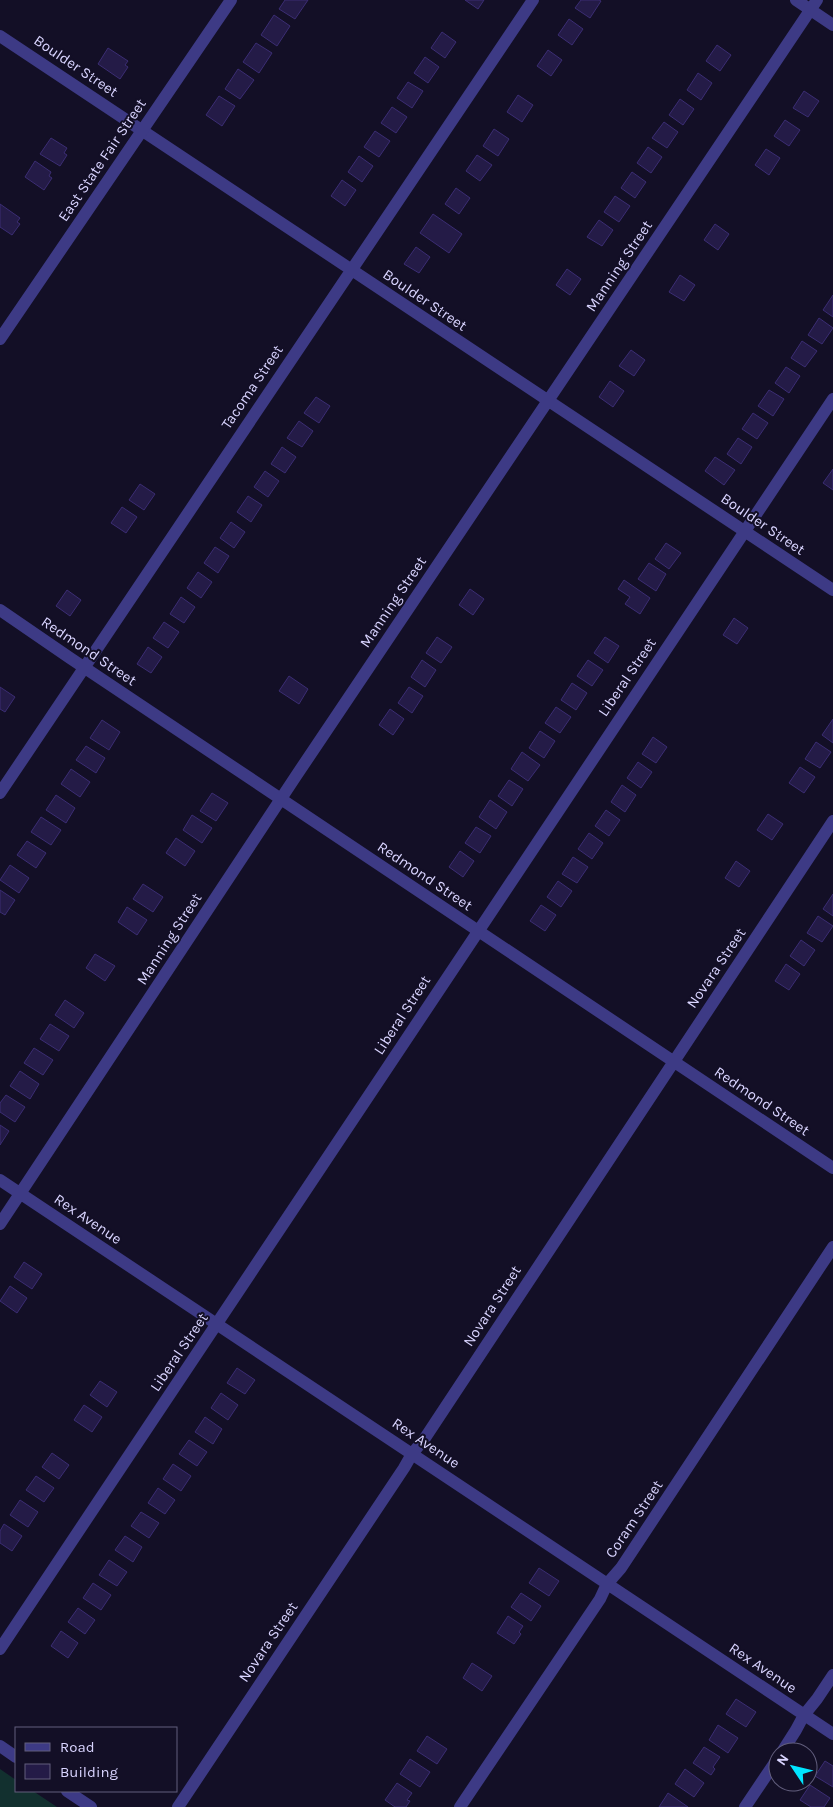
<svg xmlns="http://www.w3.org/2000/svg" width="833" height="1807" font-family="Karla,sans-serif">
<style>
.green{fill:#12302f}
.building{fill:#241b47;stroke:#3b2d73}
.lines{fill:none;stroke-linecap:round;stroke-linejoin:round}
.minor{stroke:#3d3a85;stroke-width:12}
.tertiary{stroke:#3d3a85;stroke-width:12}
.labels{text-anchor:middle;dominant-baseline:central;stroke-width:4;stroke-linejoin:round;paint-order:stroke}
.street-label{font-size:15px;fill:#d9d4ff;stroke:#130f26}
</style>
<rect width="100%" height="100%" fill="#130f26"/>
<!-- green -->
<path class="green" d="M0 1769 16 1780V1791H33L57 1807H0Z"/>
<!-- building -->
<path class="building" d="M285 0H308L295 19 279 9Z
M465 0H484L478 9Z
M581 0H599L601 1 590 18 575 8Z
M274 15 290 26 277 46 261 35Z
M569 19 583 29 572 45 558 35Z
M442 32 456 42 445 58 431 48Z
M256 43 272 53 259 73 243 62Z
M717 45 731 55 720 71 706 61Z
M108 48 128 61 125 65 128 67 120 79 98 64Z
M548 50 562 60 551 76 537 66Z
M425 57 439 67 428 83 414 73Z
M238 69 254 80 240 99 225 89Z
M698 73 712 83 701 100 687 90Z
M408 82 423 91 412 108 397 98Z
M804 91 819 101 808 117 793 108Z
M518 95 533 105 522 122 507 112Z
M219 96 235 106 222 126 206 115Z
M680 99 694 109 683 125 669 115Z
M392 107 407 117 396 133 381 123Z
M785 120 800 130 789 146 774 136Z
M664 122 678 132 667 148 652 138Z
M494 129 509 139 498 156 483 146Z
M375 131 390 141 379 157 364 147Z
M51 138 67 148 64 153 67 155 60 166 40 154Z
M648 147 662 157 651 173 637 163Z
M766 149 780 158 769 175 755 165Z
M477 155 492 165 480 181 466 171Z
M359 156 373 166 362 182 348 172Z
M35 161 51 172 49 176 52 178 44 190 25 177Z
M632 172 646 182 635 198 621 188Z
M342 180 356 190 345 206 331 196Z
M456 188 470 198 459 214 445 204Z
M615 196 630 206 619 222 604 212Z
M0 204 20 218 17 222 20 224 12 235 0 227Z
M433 214 462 234 449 253 420 233Z
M599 220 613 230 602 246 587 237Z
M715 224 729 234 718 250 704 240Z
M416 247 430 257 419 273 404 264Z
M567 269 581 279 570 295 556 285Z
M680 275 695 285 684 301 669 292Z
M833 295V317L823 310Z
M819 318 833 328 822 344 808 335Z
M802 341 817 351 805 367 791 358Z
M631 350 645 360 634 376 619 366Z
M786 367 800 376 789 393 775 383Z
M610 381 624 391 613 407 599 397Z
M769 390 784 399 773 416 758 406Z
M316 397 330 406 319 423 304 413Z
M753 413 768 423 757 439 742 429Z
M299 421 313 431 302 447 287 438Z
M738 438 752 447 741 464 727 454Z
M282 447 296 457 285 473 271 464Z
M715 457 735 470 724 485 705 471Z
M833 469V490L823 483Z
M265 471 279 481 268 497 254 487Z
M140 484 155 494 144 510 129 500Z
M248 496 262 505 251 522 237 512Z
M122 507 137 517 126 533 111 523Z
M231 522 245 532 234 548 220 538Z
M666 543 681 553 669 569 655 559Z
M215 547 229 556 218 573 204 563Z
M649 563 666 574 656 591 638 579Z
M198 572 212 582 201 598 187 588Z
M624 580 650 598 640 614 625 604 630 597 618 589Z
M470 589 484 599 473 615 459 605Z
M67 590 81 600 70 616 56 606Z
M181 597 195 607 184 623 170 614Z
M734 618 748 628 737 644 723 635Z
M164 622 179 632 168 648 153 638Z
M437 637 452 647 441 663 426 653Z
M605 637 619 646 608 663 594 653Z
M148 647 162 657 151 673 137 664Z
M422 660 436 670 425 687 411 677Z
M588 660 603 670 592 686 577 676Z
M289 676 308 689 299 704 279 691Z
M572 683 587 693 576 710 561 700Z
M0 687 15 697 5 712 0 709Z
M409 687 423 696 412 713 398 703Z
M556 707 571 717 560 733 545 723Z
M390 709 404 719 393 735 379 725Z
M833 719V743L822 735Z
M102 720 120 732 109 750 90 738Z
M540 731 555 741 544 758 529 748Z
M653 737 667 747 656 763 642 754Z
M816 742 831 752 820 768 805 759Z
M86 746 105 758 96 773 76 760Z
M522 752 540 765 528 781 511 769Z
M638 762 652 772 641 788 627 778Z
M800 767 815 777 804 793 789 783Z
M71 769 90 782 80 797 61 784Z
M509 780 523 789 512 806 498 796Z
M622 785 636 795 625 812 611 802Z
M212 793 228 803 216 821 200 811Z
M56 795 75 808 66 823 46 810Z
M490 800 507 812 496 829 479 817Z
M606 810 620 820 609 836 595 826Z
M768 814 783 824 772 840 757 830Z
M192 815 212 828 202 843 183 830Z
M41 817 61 830 51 845 31 832Z
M476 827 491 836 480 853 465 843Z
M589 833 603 843 592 859 578 849Z
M176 838 195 851 185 866 166 853Z
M27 841 46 853 36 868 17 855Z
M460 851 474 861 463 877 449 867Z
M573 857 588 867 577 883 562 874Z
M736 861 750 871 739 887 725 878Z
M10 865 29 878 19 893 0 880Z
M558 881 572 891 561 907 547 897Z
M143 884 163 897 153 912 133 899Z
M0 890 15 900 5 915 0 912Z
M833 894V916L823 909Z
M541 905 556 915 545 931 530 921Z
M127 907 147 920 137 935 118 922Z
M818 916 833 926 822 942 807 933Z
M801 940 815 950 804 966 790 956Z
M95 954 115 966 105 981 86 968Z
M786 964 800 974 789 990 775 981Z
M65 1000 84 1013 74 1028 55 1015Z
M50 1024 69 1036 59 1051 40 1039Z
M34 1048 53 1060 43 1075 24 1063Z
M20 1071 39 1084 30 1099 10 1086Z
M6 1095 25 1107 15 1122 0 1112V1103Z
M0 1125 9 1131 0 1145Z
M24 1262 42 1274 32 1289 14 1277Z
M10 1286 27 1298 17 1313 0 1301Z
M237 1368 255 1380 245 1394 227 1383Z
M100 1381 117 1392 107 1407 90 1395Z
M221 1393 238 1405 228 1420 211 1408Z
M84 1405 102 1417 92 1432 74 1420Z
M205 1417 222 1429 213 1444 195 1432Z
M189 1440 207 1452 197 1466 179 1454Z
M52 1453 69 1465 59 1479 42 1467Z
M173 1464 191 1476 181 1491 163 1479Z
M36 1476 54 1488 44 1502 26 1490Z
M158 1488 175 1500 165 1514 148 1503Z
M20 1500 38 1512 28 1527 10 1515Z
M141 1512 159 1523 149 1538 131 1526Z
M4 1524 22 1536 12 1551 0 1543V1531Z
M125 1536 142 1547 133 1562 115 1550Z
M109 1560 127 1572 117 1586 99 1575Z
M539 1568 559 1581 549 1596 529 1583Z
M93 1583 111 1595 101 1610 83 1598Z
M521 1593 541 1606 531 1621 511 1607Z
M78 1608 95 1620 85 1634 68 1622Z
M508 1616 523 1626 519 1632 521 1634 514 1644 497 1633Z
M61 1631 78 1643 68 1658 51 1646Z
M472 1663 492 1676 482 1691 463 1678Z
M736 1699 756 1712 746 1727 726 1714Z
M718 1725 738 1738 728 1753 709 1740Z
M427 1736 447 1749 437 1764 417 1751Z
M704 1747 720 1757 713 1767 715 1769 711 1775 693 1763Z
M410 1759 430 1772 420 1787 400 1774Z
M825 1761 833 1766V1787L815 1776Z
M685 1769 704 1783 694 1797 675 1784Z
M397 1783 412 1793 407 1800 410 1801 406 1807H395L385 1800Z
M810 1785 830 1798 824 1807H811L800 1800Z
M668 1793 688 1807H659Z"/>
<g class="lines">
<!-- minor -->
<path class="minor" d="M796 0 833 25
M0 36 833 590
M0 610 70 658 833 1168
M0 793 533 0
M0 1180 833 1734
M0 1224 296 776 817 0
M0 1649C278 1233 554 815 833 399
M0 1746 16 1757
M782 1752 796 1730 804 1715 817 1699 833 1675
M67 1791 91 1807
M178 1807 404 1468 412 1454 425 1438 833 821
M460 1807 600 1599 607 1584 621 1568 833 1247
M745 1807 778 1758"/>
<!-- tertiary -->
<path class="tertiary" d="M0 339 231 0"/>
</g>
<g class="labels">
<!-- street labels -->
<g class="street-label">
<text transform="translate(76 66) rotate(34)">Boulder Street</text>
<text transform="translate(102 160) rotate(-56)">East State Fair Street</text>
<text transform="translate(619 266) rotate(-56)">Manning Street</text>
<text transform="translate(425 300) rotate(34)">Boulder Street</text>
<text transform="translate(252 387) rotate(-56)">Tacoma Street</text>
<text transform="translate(763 524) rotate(34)">Boulder Street</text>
<text transform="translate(393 602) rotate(-56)">Manning Street</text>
<text transform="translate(89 651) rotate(34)">Redmond Street</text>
<text transform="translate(627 677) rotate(-56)">Liberal Street</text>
<text transform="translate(425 876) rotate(34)">Redmond Street</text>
<text transform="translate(169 939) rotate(-57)">Manning Street</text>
<text transform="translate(716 968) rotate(-56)">Novara Street</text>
<text transform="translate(402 1015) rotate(-57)">Liberal Street</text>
<text transform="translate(762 1101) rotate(34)">Redmond Street</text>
<text transform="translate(88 1219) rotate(34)">Rex Avenue</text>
<text transform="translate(492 1306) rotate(-57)">Novara Street</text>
<text transform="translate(179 1352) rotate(-56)">Liberal Street</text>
<text transform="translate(426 1443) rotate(34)">Rex Avenue</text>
<text transform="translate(634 1519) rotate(-56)">Coram Street</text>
<text transform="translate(268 1642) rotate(-56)">Novara Street</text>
<text transform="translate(763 1668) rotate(34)">Rex Avenue</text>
</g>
</g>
<!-- legend -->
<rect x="15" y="1727" width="162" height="65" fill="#130f26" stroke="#625e7d"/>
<rect x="25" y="1743" width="25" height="8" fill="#3d3a85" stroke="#625e7d"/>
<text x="60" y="1752" font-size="15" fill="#d9d4ff">Road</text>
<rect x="25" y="1764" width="25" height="15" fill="#241b47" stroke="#625e7d"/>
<text x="60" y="1777" font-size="15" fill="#d9d4ff">Building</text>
<!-- north arrow -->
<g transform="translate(793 1767) rotate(305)"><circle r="24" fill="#130f26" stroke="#625e7d"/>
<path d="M0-4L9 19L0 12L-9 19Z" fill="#00e5ff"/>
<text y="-8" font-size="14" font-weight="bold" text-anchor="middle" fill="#d9d4ff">N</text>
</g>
</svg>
